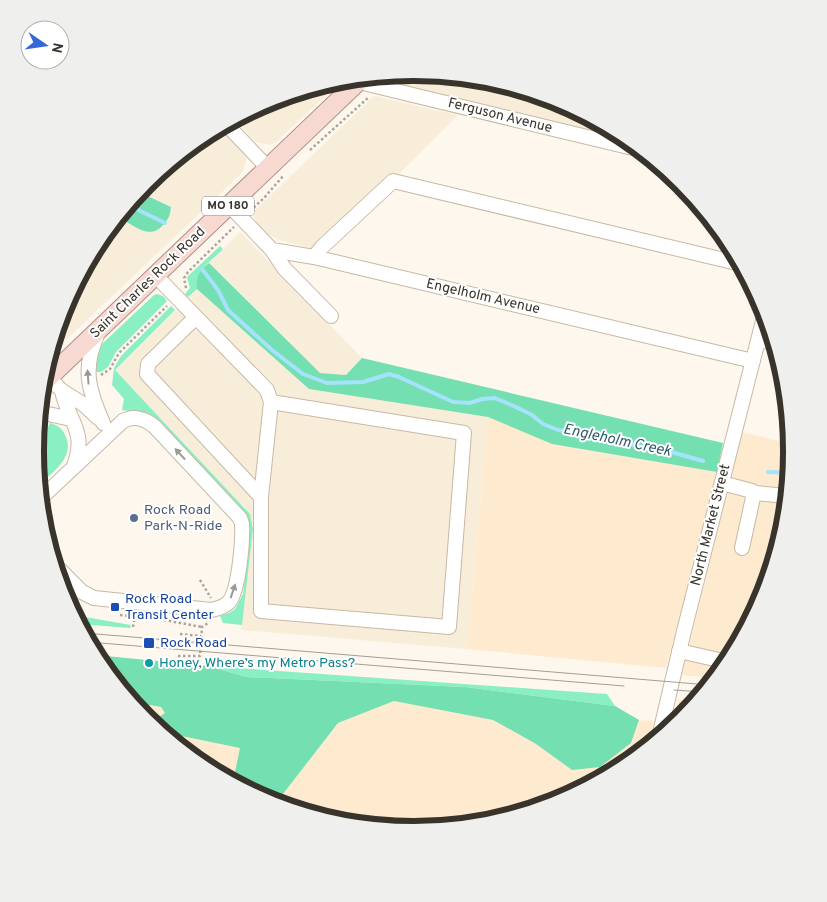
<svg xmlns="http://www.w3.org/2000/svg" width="827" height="902" font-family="Overpass,sans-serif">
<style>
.commercial{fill:#f8edd8}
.built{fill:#feebcf}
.green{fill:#8aefc2}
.forest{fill:#74dfb1}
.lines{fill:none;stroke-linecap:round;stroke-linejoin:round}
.stream{stroke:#a5e3fd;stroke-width:4}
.minor-casing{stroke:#c7b9a5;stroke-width:16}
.major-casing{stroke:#b18f84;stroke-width:20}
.path{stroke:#aba59c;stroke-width:2.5;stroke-dasharray:2.5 2.5;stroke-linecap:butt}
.minor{stroke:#fff;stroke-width:14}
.major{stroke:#f7d9d2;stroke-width:18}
.tram{stroke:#a49f96;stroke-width:1}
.oneway{fill:#9c9a95}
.service-dot{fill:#5c6f8a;stroke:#fff;stroke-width:2}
.transit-dot{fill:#1a4fb4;stroke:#fff;stroke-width:2}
.culture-dot{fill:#0f9aa8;stroke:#fff;stroke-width:2}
.labels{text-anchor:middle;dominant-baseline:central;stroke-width:4;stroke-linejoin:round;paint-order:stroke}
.shield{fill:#fff;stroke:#74716b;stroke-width:1}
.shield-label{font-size:12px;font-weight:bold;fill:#39342b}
.street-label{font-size:14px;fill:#39342b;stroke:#fff}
.service-label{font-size:14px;fill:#4e5e75;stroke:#fff;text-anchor:start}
.transit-label{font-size:14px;fill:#164399;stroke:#fff;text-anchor:start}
.culture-label{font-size:14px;fill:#0d838f;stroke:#fff;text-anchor:start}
.water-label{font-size:15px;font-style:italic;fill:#2c5c6e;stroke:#fff}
.rim{fill:none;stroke:#39342b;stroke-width:6}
</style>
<rect width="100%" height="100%" fill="#fdf7ee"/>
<!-- commercial -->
<path class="commercial" d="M414 73 488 80 559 101 610 129 608 137 392 84 385 80V75Z
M343 79 275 143 270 145 256 142 235 120 269 101Z
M374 96 458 115 322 251 279 240 266 233 258 225 252 213Z
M221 127 243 151 246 159 243 172 66 340 56 330 64 306 99 240 118 217 145 231 171 207 139 192 146 183 203 136Z
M240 232 362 358 346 375 320 373 209 263Z
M197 289 309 389 488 417 467 649 241 630 253 530 252 522 246 509 115 370Z"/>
<!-- built -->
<path class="built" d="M488 417 552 444 717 472 666 668 467 649Z
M742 432 791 444 792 451 785 525 763 596 728 662 715 678 682 675Z
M678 700 695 701 681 719 672 726Z
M394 701 493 720 536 744 573 770 631 743 639 720 654 721 646 748 624 766 558 801 487 822 413 829 339 822 276 803 338 723Z
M132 702 161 707 165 713 154 720 148 721Z
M162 732 241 748 233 782 203 766Z"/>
<!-- green -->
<path class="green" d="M220 246 223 249C210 263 196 268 197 289L188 297 185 294 190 288 187 278 188 276Z
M157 294 163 296 167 301 116 352 108 367 101 372H94L96 359 102 344 154 295Z
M171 306 175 310 115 370 250 514 253 529 242 625 223 623 220 616 229 613 235 609 243 594 250 532 247 515 159 420 148 413 122 410 124 399 112 385 114 368 121 356Z
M50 423C57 425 62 428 65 435 76 457 53 472 38 486L35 451Z
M75 616H79L131 625 130 628 79 624Z
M209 666 607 694 615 706 465 687 246 677Z"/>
<!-- forest -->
<path class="forest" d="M139 192 171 207C170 215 169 219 163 225 149 241 134 225 118 217Z
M209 263 320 373 346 375 362 358 723 443 717 472 552 444 488 417 309 389 197 289C196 276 199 271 209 263Z
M95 655 209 666 246 677 465 687 615 706 639 720 631 743 600 767 572 770 536 744 493 720 394 701 338 723 276 803 268 801 233 782 240 748 162 732 148 721 154 720 165 713 161 707 132 702Z"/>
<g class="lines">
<!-- stream -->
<path class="stream" d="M128 205 165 223
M202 269 218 290 228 310 272 350 303 374 327 383 363 382 389 374 399 377 453 402 470 403 482 399 495 398 516 407 532 415 543 424 558 430 644 447 657 448 703 461
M768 472 790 473"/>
<defs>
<path id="minor" d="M359 82 641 150
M226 124 268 168
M229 205 272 250 314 257 753 361
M272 250 284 268 331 316
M314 257 322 247 393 181 741 264
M156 276 267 390 271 402 261 497V611L449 627 464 433 271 402
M196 317 148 364 147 374 261 497
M98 333C82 368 88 389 103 423
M759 340 774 343
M44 372 62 391 83 404 98 418
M62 391C69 423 87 431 74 466
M39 412 71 419
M722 483 752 491 754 493 742 548
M754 493 788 496
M40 499 123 421C134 415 146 419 155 427L240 518 242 524C243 540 239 590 229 602 224 607 217 609 211 610L94 598 82 592 54 564
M679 651 728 662
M659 737 684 631 765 313"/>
<path id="major" d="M42 384 363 77"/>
</defs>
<!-- minor casing -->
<use href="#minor" class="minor-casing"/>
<!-- major casing -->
<use href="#major" class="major-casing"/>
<!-- path -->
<path class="path" d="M310 150 369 97
M250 211 264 198 284 175
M186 288 184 278 188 272 234 227
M101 375 110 369 119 353 167 306
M36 441 43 426
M200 580 211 598
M120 615 137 617
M159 619 202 627
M133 627 135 617
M180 634 201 636
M178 656H200L202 627 208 623"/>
<!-- minor -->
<use href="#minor" class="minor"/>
<!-- major -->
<use href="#major" class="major"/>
<!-- tram -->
<path class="tram" d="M84 633 709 685
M88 642 624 686
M674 690 703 692"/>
</g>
<!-- one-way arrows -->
<defs><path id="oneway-solid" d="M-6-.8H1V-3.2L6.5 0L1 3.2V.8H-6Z" transform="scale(1.25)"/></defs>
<g class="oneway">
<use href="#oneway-solid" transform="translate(88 377) rotate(-94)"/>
<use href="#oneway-solid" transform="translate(180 454) rotate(-133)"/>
<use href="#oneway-solid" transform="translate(233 591) rotate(-71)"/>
</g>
<!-- markers -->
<circle class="service-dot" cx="134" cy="518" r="5"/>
<g class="transit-dot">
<rect x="110" y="602" width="10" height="10" rx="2.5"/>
<rect x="143" y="637" width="12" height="12" rx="2.5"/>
</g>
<circle class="culture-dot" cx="149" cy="663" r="5"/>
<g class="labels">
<!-- shield labels -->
<rect class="shield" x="202" y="196.5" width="52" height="19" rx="4"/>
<g class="shield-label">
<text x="228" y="206">MO 180</text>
</g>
<!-- street labels -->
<g class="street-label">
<text transform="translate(500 116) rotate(14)">Ferguson Avenue</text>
<text transform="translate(148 283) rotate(-44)">Saint Charles Rock Road</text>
<text transform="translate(483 297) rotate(13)">Engelholm Avenue</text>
<text transform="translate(711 525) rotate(-76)">North Market Street</text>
</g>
<!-- service labels -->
<g class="service-label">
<text x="144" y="510">Rock Road<tspan x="144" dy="16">Park-N-Ride</tspan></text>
</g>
<!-- transit labels -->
<g class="transit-label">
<text x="125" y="599">Rock Road<tspan x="125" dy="16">Transit Center</tspan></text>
<text x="160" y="643">Rock Road</text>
</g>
<!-- culture labels -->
<g class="culture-label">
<text x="159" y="663">Honey, Where’s my Metro Pass?</text>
</g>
<!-- water labels -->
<g class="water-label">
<text transform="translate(617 441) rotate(12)">Engleholm Creek</text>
</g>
</g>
<!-- crop -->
<path d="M0 0H827V902H0ZM413 81H414A369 369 0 0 1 783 450V452A369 369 0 0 1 414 821H413A369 369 0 0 1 44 452V450A369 369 0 0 1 413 81Z" fill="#efefee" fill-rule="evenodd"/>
<path class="rim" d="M413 81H414A369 369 0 0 1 783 450V452A369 369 0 0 1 414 821H413A369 369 0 0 1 44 452V450A369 369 0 0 1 413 81Z"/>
<!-- north arrow -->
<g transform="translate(45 45) rotate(103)"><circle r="24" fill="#ffffff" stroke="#b0aeaa"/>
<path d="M0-4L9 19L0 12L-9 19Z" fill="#3468d8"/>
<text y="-8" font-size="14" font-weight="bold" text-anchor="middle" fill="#39342b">N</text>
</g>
</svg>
